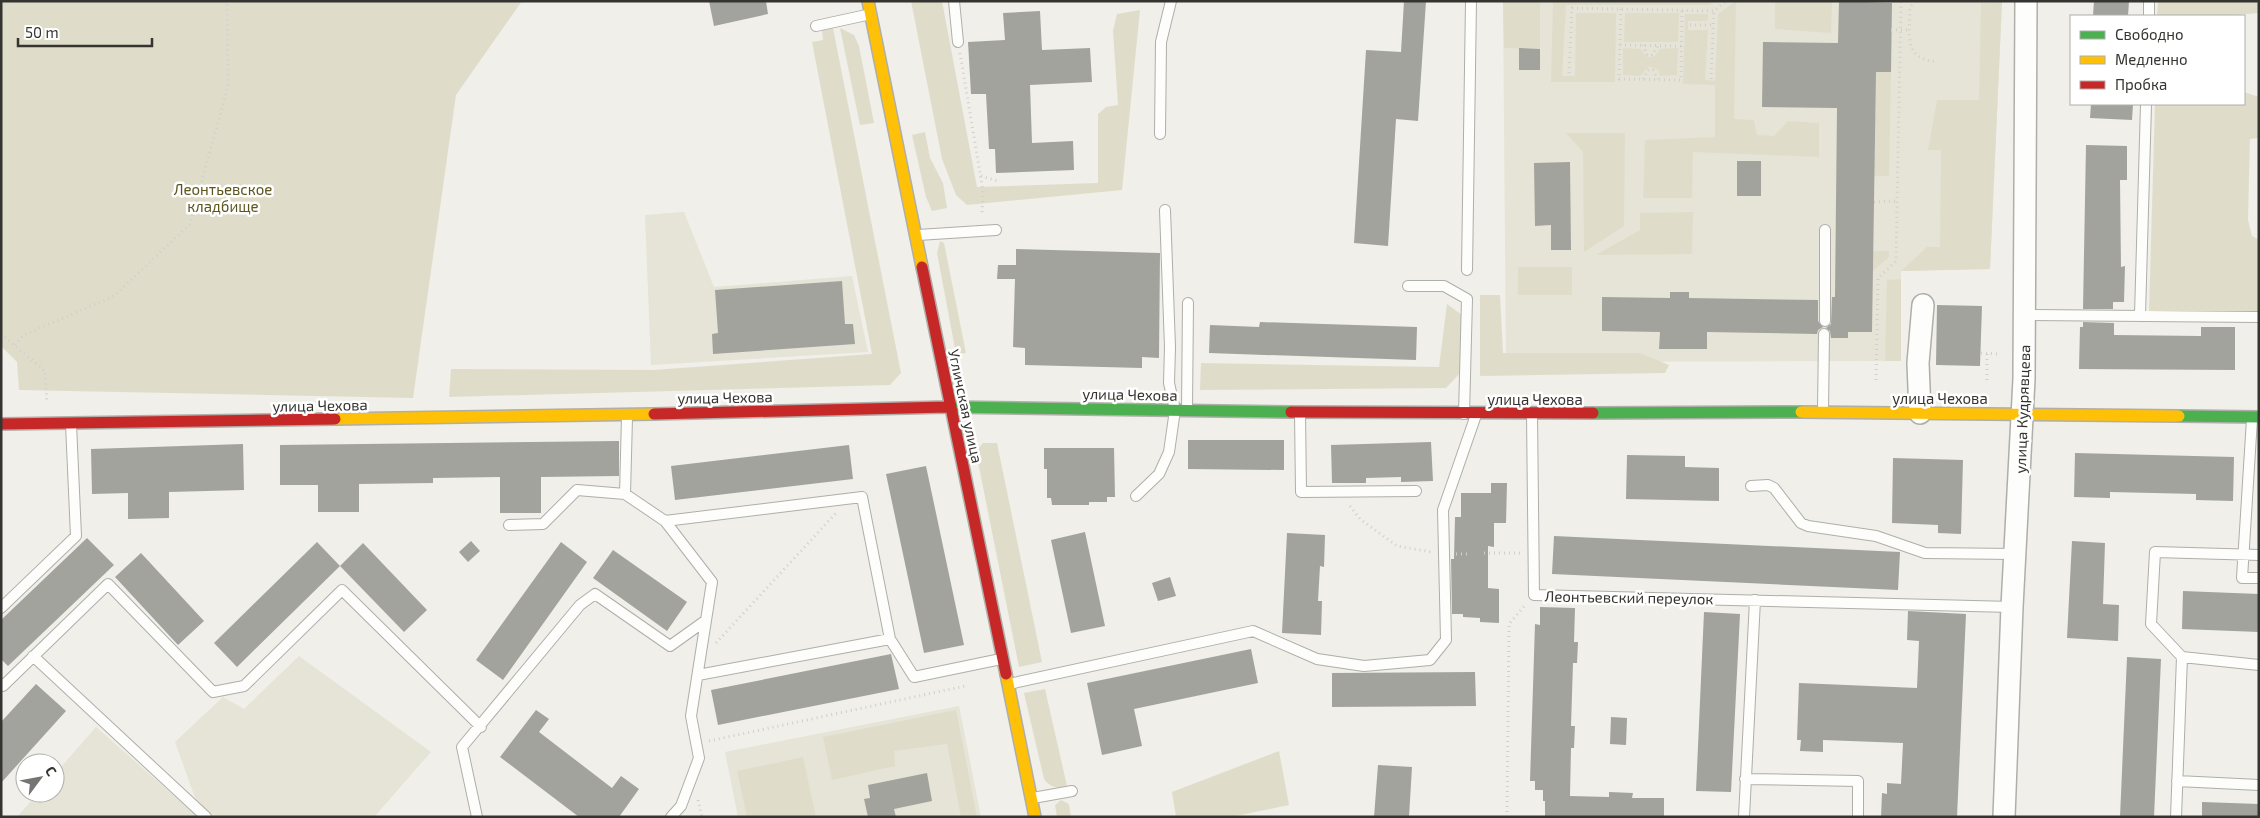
<svg xmlns="http://www.w3.org/2000/svg" width="2260" height="818" font-family="'Exo 2',sans-serif">
<style>
.built{fill:#e5e4d6}
.green{fill:#dfddca}
.building{fill:#a3a39e}
.lines{fill:none;stroke-linecap:round;stroke-linejoin:round}
.lane-casing{stroke:#afaea9;stroke-width:12}
.street-casing{stroke:#afaea9;stroke-width:24}
.fast-casing{stroke:#afaea9;stroke-width:14}
.slow-casing{stroke:#afaea9;stroke-width:14}
.jam-casing{stroke:#afaea9;stroke-width:14}
.path{stroke:#d0cfcd;stroke-width:3;stroke-dasharray:1 4;stroke-linecap:butt}
.lane{stroke:#fdfdfc;stroke-width:10}
.street{stroke:#fdfdfc;stroke-width:21}
.fast{stroke:#4caf50;stroke-width:11}
.slow{stroke:#ffc107;stroke-width:11}
.jam{stroke:#c62828;stroke-width:11}
.labels{text-anchor:middle;dominant-baseline:central;stroke-width:5;stroke-linejoin:round;paint-order:stroke}
.park-label{font-size:15px;fill:#5c551d;stroke:#fff}
.street-label{font-size:15px;fill:#353430;stroke:#fff}
</style>
<rect width="100%" height="100%" fill="#f0efe9"/>
<!-- built -->
<path class="built" d="M1503 1H2002L1990 269 1901 271V361L1506 362Z
M684 212 714 287 852 276 868 352 651 365 645 215Z
M299 656 431 752 374 817H211L198 806 175 742 223 697 244 709Z
M959 706 981 817H738L725 752Z
M96 727 198 817H17L38 793H55V774Z"/>
<!-- green -->
<path class="green" d="M1 1H522L456 95 413 398 19 390 17 362 1 346Z
M911 1H942L977 187 1098 183V114L1106 107 1118 105 1113 31 1117 14 1140 10 1122 190 967 205 956 195 942 159Z
M1503 1H1540V49L1504 48Z
M1553 1H1715L1710 5H1566L1562 76H1575L1576 13H1616L1615 82H1551Z
M1736 1 1734 119 1754 120 1757 135 1774 136 1788 121 1819 123V157L1693 152 1692 198H1643L1645 140 1715 137V85L1683 84 1685 14H1708V21H1688V30H1708L1705 80 1715 81 1718 14Z
M1775 1H1832L1831 33 1775 29Z
M2158 1H2259V13L2222 16H2157Z
M2002 2 1990 269 1901 271 1927 247H1940L1941 150H1928L1937 100H1979L1981 3Z
M1625 13H1679L1678 42H1624Z
M833 28 901 373 890 385 449 397 451 369 653 370 872 354 812 42 823 40 822 30Z
M840 28 854 35 859 46 874 123 860 125Z
M1623 48 1641 49 1646 57H1654L1660 49 1678 48 1677 75 1660 76C1659 69 1655 67 1648 67L1640 76 1623 75Z
M1876 72H1891L1889 176H1874Z
M2244 92 2259 97V138L2250 139 2248 220 2252 236 2259 240V312L2149 311 2155 104H2244Z
M925 132 930 158 943 183 947 208 932 211 926 197 912 135Z
M1566 133H1625L1624 226 1584 252 1583 152Z
M1693 212 1692 254 1596 255 1640 230V213Z
M940 241 944 243 966 353 956 354 937 253Z
M1873 251H1889V257L1873 271Z
M1518 267H1572V295H1518Z
M1901 279V361H1885L1887 280Z
M1480 295H1500L1503 353H1640L1669 365 1665 373 1480 376Z
M1447 304 1462 315V371L1446 388 1200 390 1201 363 1439 367Z
M983 443H997L1042 662 1019 667 978 462V449Z
M1045 689 1067 786C1058 789 1049 787 1044 779L1024 693Z
M956 710 977 817H961L947 744 894 751 895 766 832 780 823 737Z
M1279 751 1289 805 1231 817H1176L1172 792Z
M803 757 816 817H747L737 771Z
M1061 800 1069 804 1071 817H1057L1055 805Z"/>
<!-- building -->
<path class="building" d="M709 1H766L768 14 714 26Z
M1404 1H1426L1418 121 1396 119 1388 246 1354 243 1366 50 1401 52Z
M1839 1 1892 3 1891 72H1876L1872 332H1848V338H1831L1830 331 1826 328 1831 324 1832 297H1835L1837 108 1762 107 1763 42 1838 43Z
M2094 1H2129L2128 16H2093Z
M1040 11 1042 50 1090 48 1092 82 1030 85 1032 143 1073 141 1074 170 996 173 995 149H989L986 94H971L968 42 1005 40 1003 13Z
M1519 48 1540 49V70H1519Z
M2091 104H2133L2132 120 2090 118Z
M2086 145 2127 146V180H2120L2121 267 2125 266 2124 302H2113V309H2083Z
M1737 161H1761V196H1737Z
M1570 162 1571 250H1551V225L1535 226 1534 163Z
M1016 249 1160 253 1159 358 1142 357V368L1025 365V348L1013 347 1015 279H997L998 265H1016Z
M842 281 845 324H853L855 344 713 354 712 334 718 333 715 290Z
M1670 292H1689V298L1818 300V321L1823 327 1818 330 1817 334 1707 332V349H1659L1660 332 1602 331V297L1670 298Z
M1937 305 1982 306 1980 366 1936 365Z
M1260 322 1417 327 1416 360 1209 353 1210 325 1259 327Z
M2083 322 2114 323V335L2201 336V327H2235V370L2079 369 2080 327H2083Z
M1188 440H1284V470L1188 469Z
M619 441V476L541 477V513H500V477L433 478V483L359 484V512H318V485H280V445Z
M1431 442 1433 481 1401 482V477L1366 478V483H1332L1331 445Z
M243 444 244 490 169 492V518L128 519V493L92 494 91 449Z
M849 445 853 479 675 500 671 466Z
M1044 448H1114L1115 497H1107V502H1089V505H1052L1051 498H1047V469H1044Z
M2075 453 2234 457 2233 501 2196 500V494L2110 492V498L2074 497Z
M1627 455 1685 456V467L1719 468V501L1626 499Z
M1893 458 1963 460 1961 534 1938 533V525L1892 523Z
M926 466 964 645 924 653 886 474Z
M1491 483H1507L1506 523H1494V547L1488 546V588L1499 589V623L1480 622V618L1463 617V614H1452L1451 559H1454L1455 517H1461V493H1491Z
M1085 532 1105 626 1071 633 1051 540Z
M1287 533 1325 535 1324 567 1320 566 1318 601H1322L1321 635 1282 633Z
M1554 536 1900 552 1898 590 1552 574Z
M87 538 114 565 8 666 1 659V620Z
M471 541 480 551 468 562 459 552Z
M2072 541 2105 543 2103 604 2119 605 2118 641 2067 638Z
M317 542 340 566 237 667 214 643Z
M561 542 587 562 503 680 476 660Z
M363 543 427 610 404 632 340 566Z
M613 550 687 602 667 631 593 578Z
M141 553 204 621 178 645 115 577Z
M1170 577 1176 596 1158 601 1152 583Z
M2183 591 2259 594V632L2182 629Z
M1540 607 1575 608 1574 642H1578L1577 663H1573L1571 726H1575L1574 748H1571L1570 796 1609 797V792L1633 793 1632 798H1664V817H1545V801H1543V790H1535V781H1530L1535 624 1540 625Z
M1908 611 1966 614 1957 817H1881L1882 793 1887 794V783L1901 784 1903 743 1823 740V752L1800 751 1801 740H1797L1799 683 1917 688 1919 641 1907 640Z
M1704 612 1740 614 1731 792 1696 791Z
M1251 649 1258 683 1134 709 1142 746 1102 755 1087 683Z
M891 654 899 689 718 725 711 690Z
M2127 657 2161 659 2154 817H2120Z
M1475 672 1476 706 1332 707V673Z
M36 684 66 711 1 783V722Z
M536 710 549 719 539 732 612 788 621 776 639 789 619 817H579L500 757Z
M1611 717 1627 718 1626 745 1610 744Z
M1378 765 1412 767 1409 817H1374Z
M927 773 932 801 894 809 896 817H868L864 799 870 798 868 785Z
M2202 802 2259 804V817H2202Z"/>
<g class="lines">
<defs>
<path id="lane" d="M954 1 958 42
M2149 16V1
M816 26 871 14
M1160 134 1161 42 1171 1
M918 235 996 230
M1467 270 1471 1
M1408 286H1444L1467 299 1464 414
M2024 315 2259 317
M2140 315 2146 104
M1825 321V230
M1187 409 1188 303
M1823 410 1824 334
M1300 413 1301 492 1416 491
M1532 414 1534 595 2012 607
M627 417 625 494 665 521 712 582 691 716 699 758 681 806 671 817
M2252 419 2242 578H2259
M1751 486 1768 485 1774 488 1801 523 1808 526 1876 536 1925 553 2015 554
M1136 496 1159 474 1169 452 1175 410 1169 383 1170 347 1165 210
M665 521 862 497 890 639
M509 525 543 524 577 490 625 494
M1 608 76 536 71 424
M33 656 206 817
M2182 657 2259 665
M698 675 890 639 914 677 1001 659
M1 684 3 686 108 584 213 692 244 686 342 590 481 727
M1009 684 1253 631 1317 659 1364 666 1430 660 1446 640 1443 510 1476 415
M1745 779 1858 781V817
M2177 781 2259 785
M1033 798 1072 791
M477 817 462 747 580 605 595 594 670 646 705 621
M1744 817 1755 600
M2176 817 2182 657 2151 624 2155 552 2259 555"/>
<path id="street" d="M1920 413 1918 363 1923 305
M2004 817 2012 607 2024 379 2026 1"/>
<path id="fast" d="M947 407 1291 412
M1593 413 1801 412
M2179 416 2259 417"/>
<path id="slow" d="M868 1 922 267
M1801 412 2179 416
M335 419 654 414
M1006 674 1035 817"/>
<path id="jam" d="M922 267 1006 674
M1291 412 1593 413
M654 414 947 407
M1 424 335 419"/>
</defs>
<!-- lane casing -->
<use href="#lane" class="lane-casing"/>
<!-- street casing -->
<use href="#street" class="street-casing"/>
<!-- fast casing -->
<use href="#fast" class="fast-casing"/>
<!-- slow casing -->
<use href="#slow" class="slow-casing"/>
<!-- jam casing -->
<use href="#jam" class="jam-casing"/>
<!-- path -->
<path class="path" d="M1915 1 1910 7C1910 34 1902 59 1938 62
M1621 9 1619 79 1681 80 1682 10
M1690 25H1713
M1891 30H1910
M1620 45 1681 46
M1643 45 1647 55H1652L1658 46
M960 53 983 191 982 213
M1569 73 1572 8 1714 11 1726 1
M1643 79 1648 70H1653L1658 79
M1711 79 1714 11
M981 176 998 181
M1874 202 1897 201
M1 334 45 371 47 403
M15 345 24 335 114 296 190 224 228 86 227 1
M1981 353 1999 354
M1876 380 1878 278 1896 261 1901 1
M1987 380V354
M1350 506 1360 519 1397 546 1432 552
M1484 553H1520
M1456 554H1470
M716 643 836 513
M709 741 965 686
M698 800 702 817
M1507 817 1509 624 1526 604"/>
<!-- lane -->
<use href="#lane" class="lane"/>
<!-- street -->
<use href="#street" class="street"/>
<!-- fast -->
<use href="#fast" class="fast"/>
<!-- slow -->
<use href="#slow" class="slow"/>
<!-- jam -->
<use href="#jam" class="jam"/>
</g>
<g class="labels">
<!-- park labels -->
<g class="park-label">
<text x="223" y="189">Леонтьевское<tspan x="223" dy="17">кладбище</tspan></text>
</g>
<!-- street labels -->
<g class="street-label">
<text transform="translate(1130 394) rotate(1)">улица Чехова</text>
<text transform="translate(725 397) rotate(-1)">улица Чехова</text>
<text x="1940" y="398">улица Чехова</text>
<text x="1535" y="399">улица Чехова</text>
<text transform="translate(320 405) rotate(-1)">улица Чехова</text>
<text transform="translate(966 406) rotate(78)">Угличская улица</text>
<text transform="translate(2022 409) rotate(-88)">улица Кудрявцева</text>
<text transform="translate(1629 597) rotate(1)">Леонтьевский переулок</text>
</g>
</g>
<!-- border -->
<rect width="2260" height="818" fill="none" stroke="#353430" stroke-width="5"/>
<!-- legend -->
<rect x="2070" y="15" width="175" height="90" fill="#ffffff" stroke="#aeaeac"/>
<rect x="2080" y="31" width="25" height="8" fill="#4caf50" stroke="#aeaeac"/>
<text x="2115" y="40" font-size="15" fill="#353430">Свободно</text>
<rect x="2080" y="56" width="25" height="8" fill="#ffc107" stroke="#aeaeac"/>
<text x="2115" y="65" font-size="15" fill="#353430">Медленно</text>
<rect x="2080" y="81" width="25" height="8" fill="#c62828" stroke="#aeaeac"/>
<text x="2115" y="90" font-size="15" fill="#353430">Пробка</text>
<!-- north arrow -->
<g transform="translate(40 778) rotate(58)"><circle r="24" fill="#ffffff" stroke="#aeaeac"/>
<path d="M0-4L9 19L0 12L-9 19Z" fill="#767571"/>
<text y="-8" font-size="14" font-weight="bold" text-anchor="middle" fill="#353430">С</text>
</g>
<!-- scale -->
<path d="M18 38v8h134v-8" fill="none" stroke="#353430" stroke-width="2.5"/>
<text x="25" y="38" font-size="15" fill="#353430" stroke="#ffffff" stroke-width="4" paint-order="stroke">50 m</text>
</svg>
